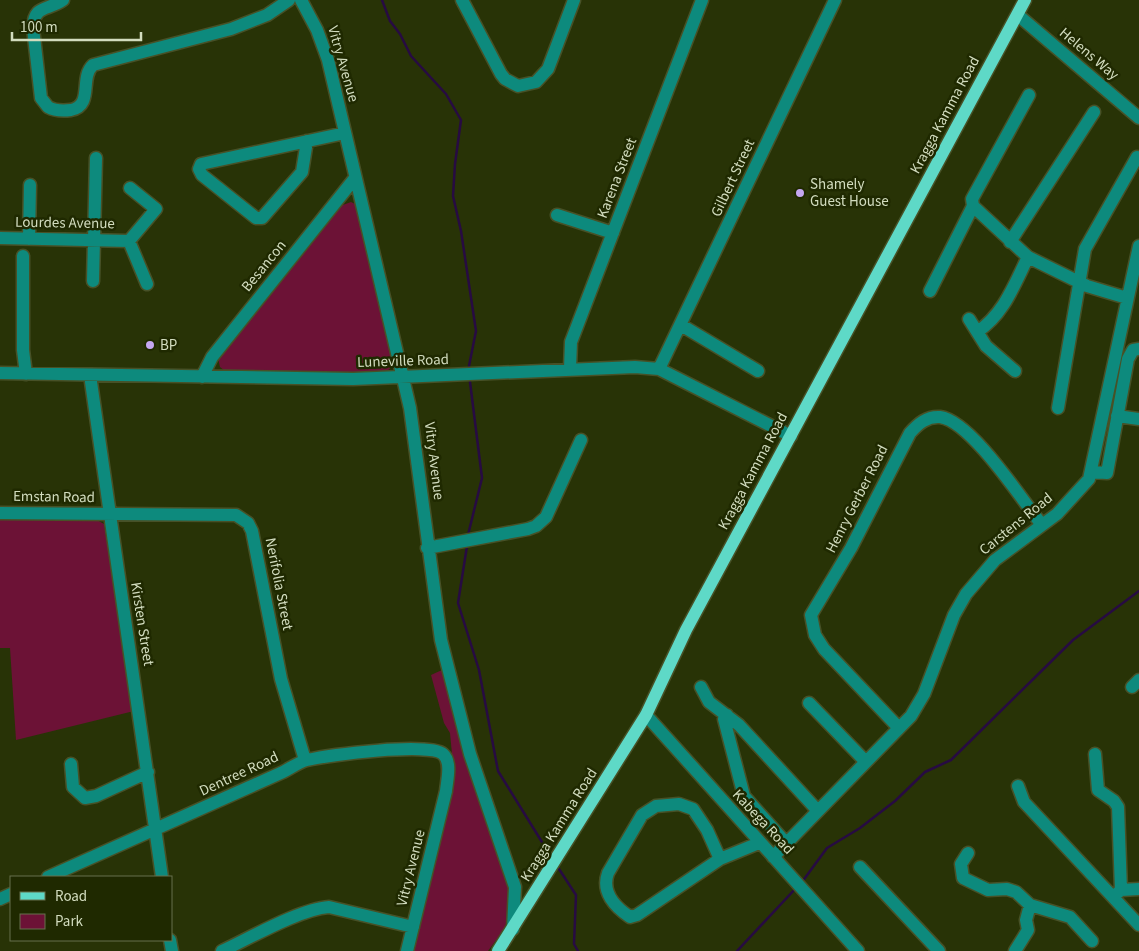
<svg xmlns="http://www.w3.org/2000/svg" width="1139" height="951" font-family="'Source Sans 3',sans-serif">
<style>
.green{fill:#6c1236}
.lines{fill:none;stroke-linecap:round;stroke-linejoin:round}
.stream{stroke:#270b42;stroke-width:2.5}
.minor-casing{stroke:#475127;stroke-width:15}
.major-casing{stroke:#475127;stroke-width:15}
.minor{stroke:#0d8a7d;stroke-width:12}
.major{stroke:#5ed9c7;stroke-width:12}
.poi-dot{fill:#c5a7f1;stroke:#1f2900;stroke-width:2}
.labels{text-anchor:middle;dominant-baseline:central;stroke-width:5;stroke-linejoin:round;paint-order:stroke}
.street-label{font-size:15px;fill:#d2dcbe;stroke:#1f2900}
.poi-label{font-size:15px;fill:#d2dcbe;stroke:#1f2900;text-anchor:start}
</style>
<rect width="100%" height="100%" fill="#283306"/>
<!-- green -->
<path class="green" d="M351 202 355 204 358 209 393 361 392 367 383 374 225 371 220 367 218 358 330 218 340 206Z
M0 518 95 519 104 524 134 711 16 740 10 648H0Z
M442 670 470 770 510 881 509 911 505 928 488 951H411L454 775 450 733 444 723 431 675Z"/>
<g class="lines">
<!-- stream -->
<path class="stream" d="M382 0 390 21 400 34 411 56 446 94 461 120 455 164 453 196 461 231 476 331 469 366
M468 535 482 478 470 382
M467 546 458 603 479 670 498 771 550 855
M559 869 576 895 574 944 578 951
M802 882 827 848 860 828 895 801 925 772 951 760 1073 640 1139 591
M737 951 796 888"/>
<defs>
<path id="minor" d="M63 0C48 11 34 4 33 28L41 98 48 107C55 111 63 111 71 110 94 105 79 78 93 65L231 29 267 15 289 0
M301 0 317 30 328 60 410 408 441 640 470 754 515 887 513 929
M462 0 501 74 505 79 518 86 536 82 548 69 574 0
M1018 15 1139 118
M307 141 302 172 262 218H256L202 175 199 169 201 164 345 133
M130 188 156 209 129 241 147 284
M973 206 1028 257 1087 286 1127 298
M557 215 613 233
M0 238 129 241
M29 239 30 185
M1010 242 1094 112
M23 256V350L26 374
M93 281 96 158
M930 291 973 206 972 199 1029 95
M969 319 986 346 1015 371
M681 325 758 371
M977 332C1004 314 1014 285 1028 257
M570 368 571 342 702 0
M659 369 835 0
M0 373 353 379 635 367 659 369 791 436
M90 375 162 877
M202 377 212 357 355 178
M1058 408 1085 249 1137 157
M1117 416 1139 419
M1091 472 1107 473 1128 359 1133 350 1139 349
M0 513 236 515 248 523 252 531 281 679 305 760
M427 548 528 529 536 526 546 517 581 440
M701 687 709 702 739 725 818 811
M1132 687 1139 680
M809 703 866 762
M646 715 858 951
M727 715 724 719 744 796 786 843
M899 728 824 649 815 635 811 615 851 548 910 433C918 424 927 416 940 417 971 421 1022 500 1042 525
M1095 754 1098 790 1114 801 1118 807 1121 890 1114 896
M71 764 73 787 85 798 96 796 148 772
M1018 786 1024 802 1139 925
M968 853 961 864 963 878 988 890 1007 889 1016 892 1030 905 1070 917 1092 941
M773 857 911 716 924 694 954 615 966 594 995 560 1057 514 1089 479 1139 246
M720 859 707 830 693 809 679 804 656 806 642 815 608 873C601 892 615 907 630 917L637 915 720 859 759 843
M860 867 939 951
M48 877 283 772C291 768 299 762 307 760 328 755 430 742 443 754 452 762 447 780 446 791L407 951
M1121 890 1139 889
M0 899 11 894
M170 940 172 951
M222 951C250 938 300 909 329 907L413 927
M1015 951 1028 930 1026 920 1030 905"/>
<path id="major" d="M498 951 646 715 686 630 1025 0"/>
</defs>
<!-- minor casing -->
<use href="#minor" class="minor-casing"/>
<!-- major casing -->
<use href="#major" class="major-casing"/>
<!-- minor -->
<use href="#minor" class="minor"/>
<!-- major -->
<use href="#major" class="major"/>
</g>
<!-- markers -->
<g class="poi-dot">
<circle cx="800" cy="193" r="5"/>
<circle cx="150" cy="345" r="5"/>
</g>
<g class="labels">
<!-- street labels -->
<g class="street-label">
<text transform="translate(1089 54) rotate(40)">Helens Way</text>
<text transform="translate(343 64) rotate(74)">Vitry Avenue</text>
<text transform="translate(945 115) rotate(-62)">Kragga Kamma Road</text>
<text transform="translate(617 178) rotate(-69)">Karena Street</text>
<text transform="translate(733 178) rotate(-65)">Gilbert Street</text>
<text transform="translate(65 223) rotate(1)">Lourdes Avenue</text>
<text transform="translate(264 266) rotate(-51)">Besancon</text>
<text transform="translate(403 361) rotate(-2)">Luneville Road</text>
<text transform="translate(434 461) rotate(83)">Vitry Avenue</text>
<text transform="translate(753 471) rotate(-62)">Kragga Kamma Road</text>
<text transform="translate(54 497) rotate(1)">Emstan Road</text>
<text transform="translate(857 499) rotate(-63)">Henry Gerber Road</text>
<text transform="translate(1016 524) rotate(-39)">Carstens Road</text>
<text transform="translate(279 584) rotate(79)">Nerifolia Street</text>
<text transform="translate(142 624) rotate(81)">Kirsten Street</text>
<text transform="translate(239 774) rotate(-25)">Dentree Road</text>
<text transform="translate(763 822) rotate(47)">Kabega Road</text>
<text transform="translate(559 825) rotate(-58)">Kragga Kamma Road</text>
<text transform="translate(411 868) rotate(-76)">Vitry Avenue</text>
</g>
<!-- poi labels -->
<g class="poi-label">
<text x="810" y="184">Shamely<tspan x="810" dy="17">Guest House</tspan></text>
<text x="160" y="345">BP</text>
</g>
</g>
<!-- legend -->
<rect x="10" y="876" width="162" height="65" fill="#1f2900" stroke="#67714c"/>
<rect x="20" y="892" width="25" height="8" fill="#5ed9c7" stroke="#67714c"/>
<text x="55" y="901" font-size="15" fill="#d2dcbe">Road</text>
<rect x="20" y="914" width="25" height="15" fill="#6c1236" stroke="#67714c"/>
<text x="55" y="926" font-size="15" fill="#d2dcbe">Park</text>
<!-- scale -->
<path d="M12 32v8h129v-8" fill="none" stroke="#d2dcbe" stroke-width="2.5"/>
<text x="20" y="32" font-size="15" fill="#d2dcbe" stroke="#1f2900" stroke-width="4" paint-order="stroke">100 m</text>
</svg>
